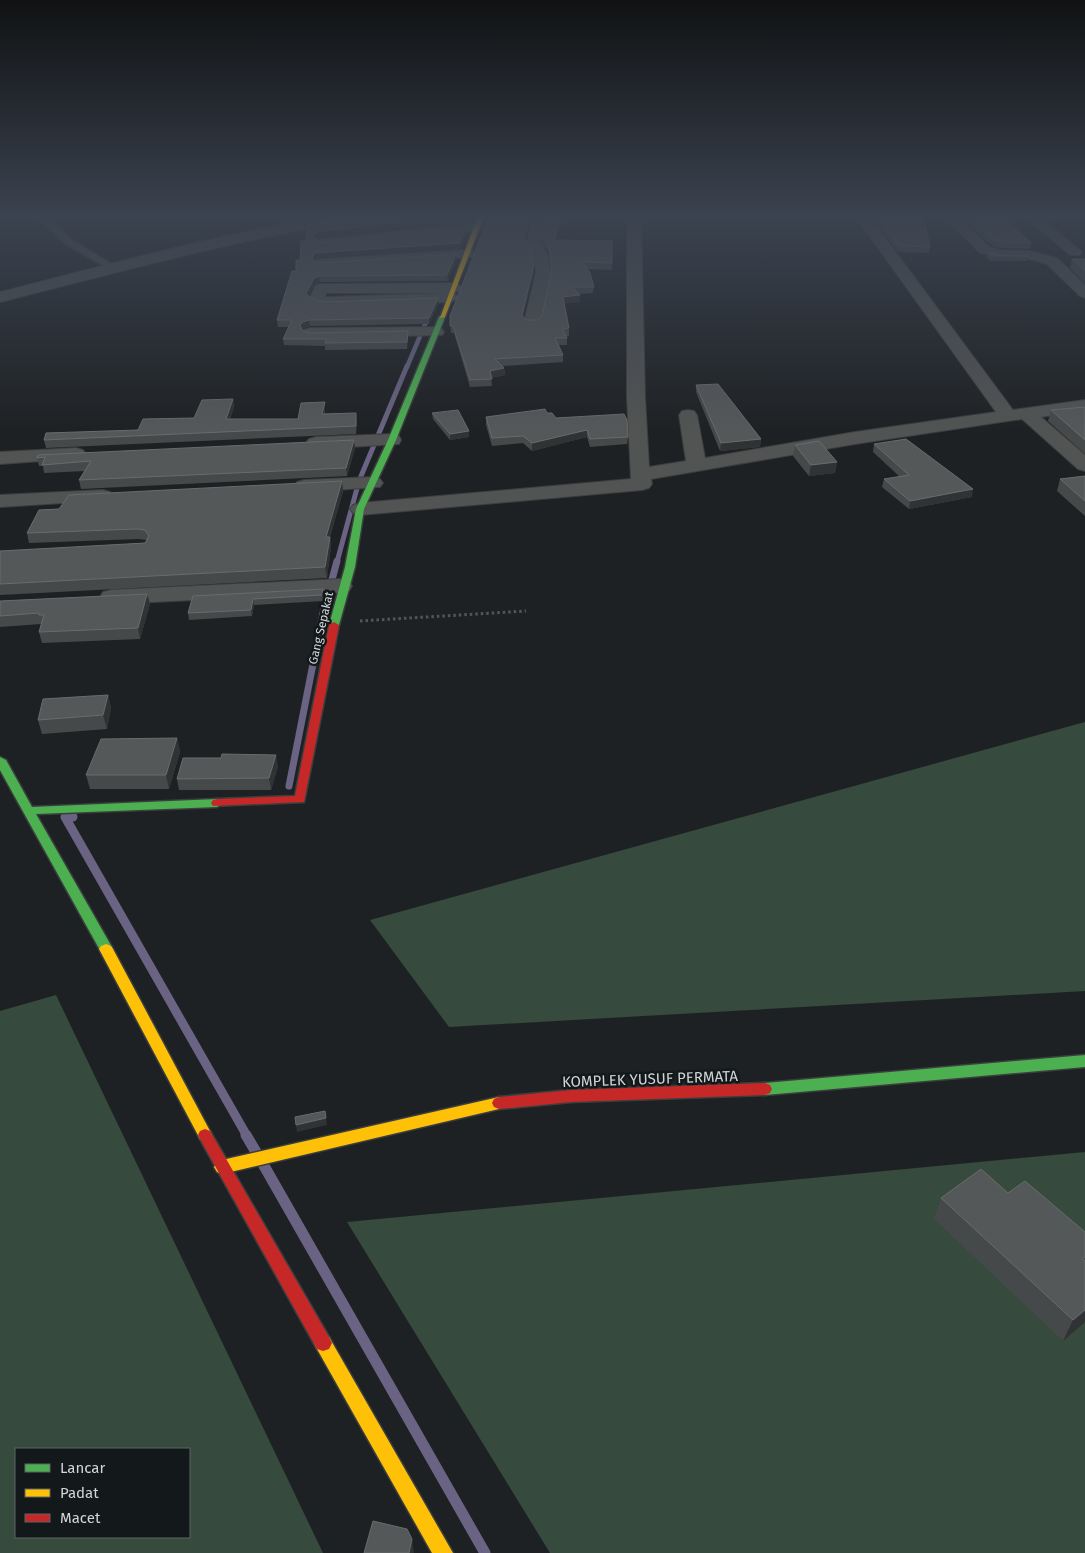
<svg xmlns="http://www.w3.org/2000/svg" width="1085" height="1553" font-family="'Fira Sans',sans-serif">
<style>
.green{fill:#364a3d;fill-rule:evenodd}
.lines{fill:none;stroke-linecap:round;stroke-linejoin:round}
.stream-far4{stroke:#6a6383;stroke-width:4.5}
.stream-far3{stroke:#6a6383;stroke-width:5}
.stream-far2{stroke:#6a6383;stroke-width:7}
.stream-far1{stroke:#6a6383;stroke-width:9}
.stream{stroke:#6a6383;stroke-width:11}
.lane-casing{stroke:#3b3e3f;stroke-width:3}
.street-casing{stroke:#3b3e3f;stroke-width:2}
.fast-casing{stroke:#3b3e3f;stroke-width:3}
.slow-casing{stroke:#3b3e3f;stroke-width:3}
.jam-casing{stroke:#3b3e3f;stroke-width:3}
.path{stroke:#545656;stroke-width:3;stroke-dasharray:2.5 3;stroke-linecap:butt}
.lane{fill:#525453;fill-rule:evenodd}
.street{fill:#525453;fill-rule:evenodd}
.fast{fill:#4caf50;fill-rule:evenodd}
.slow{fill:#ffc107;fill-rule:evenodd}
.jam{fill:#c62828;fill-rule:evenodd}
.wall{fill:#46494a}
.shaded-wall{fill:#303234}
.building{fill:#555859;stroke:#696b6d}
.labels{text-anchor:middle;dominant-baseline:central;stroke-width:5;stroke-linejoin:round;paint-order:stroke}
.street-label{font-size:12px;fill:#d1d5d7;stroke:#13191b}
.near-street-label{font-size:15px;fill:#d1d5d7;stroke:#13191b}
</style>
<rect width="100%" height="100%" fill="#1e2123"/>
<!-- green -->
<path class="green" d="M1085 722V991L449 1027 370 920Z
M56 995 323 1553H0V1011ZM16 1449H189V1537H16Z
M1085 1152V1553H550L347 1222Z"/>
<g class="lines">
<!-- stream-far4 -->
<path class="stream-far4" d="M451 260 468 216
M407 367 429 315"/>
<!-- stream-far3 -->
<path class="stream-far3" d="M337 562 359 481 407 366"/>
<!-- stream-far2 -->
<path class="stream-far2" d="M289 786 323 613 337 561"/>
<!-- stream-far1 -->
<path class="stream-far1" d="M73 817H65L247 1136"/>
<!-- stream -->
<path class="stream" d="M246 1135 256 1152
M263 1164 485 1553"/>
<defs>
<path id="lane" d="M36 216H44L72 240 116 267 109 269 66 244Z"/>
<path id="street" d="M334 216H366L359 220C237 239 120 272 0 302V292C111 264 221 233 334 216Z
M532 216H546L540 244C560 261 545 299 540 322L538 325H526L524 322 536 272 534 253 526 245Z
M627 216H641L645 397 649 467 686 461 679 415 682 411 688 410 694 411 697 415 705 458 855 432 996 412 855 216H869L1013 410 1085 400V410L1041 417 1085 455V471L1078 469 1022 419 855 444 651 479 652 484 649 488 642 490 360 515 353 513 350 509 353 505 360 503 631 479 627 397Z
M943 216H957L990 247 1000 250 1030 251 1057 258 1085 285V298L1080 296 1047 264 1029 259 1000 258 980 253Z
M1024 216H1039L1082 252 1080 255H1070Z
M479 222 486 226 484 229 321 247 314 243 321 239Z
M467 250 472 251 474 254 472 257 321 267 316 266 314 263 316 260 321 259Z
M454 283 459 285 462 288 459 291 451 293 455 294 458 297 455 300 450 302 324 307 312 303 309 300 315 286 320 284ZM326 293H446L325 297Z
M436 327 442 329 444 332 442 335 310 338 304 336 302 333 304 330 310 328Z
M392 434 399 436 401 440 399 444 316 449 309 447 306 443 309 439 316 437Z
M76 448 83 450 86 454 83 458 0 464V452Z
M373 477 380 479 383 483 380 487 304 492 297 490 294 486 297 482 304 480Z
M103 490 110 492 113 496 110 500 0 507V495Z
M341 579 349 581 352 586 349 591 341 593 111 604 103 602 100 597 103 592 111 590Z"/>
<path id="fast" d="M442 315 445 317 396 440 364 509 355 567 339 625 337 627H331L329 625 345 567 356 509 388 440 439 317Z
M0 757 6 760 32 807 217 799 223 803 217 807 36 814 113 949 111 952H101L0 770Z
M1085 1055V1067L765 1095 760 1093 758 1089 760 1085 765 1083Z"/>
<path id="slow" d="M478 216H484L445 317 440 318Z
M106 944 111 946 113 949 210 1131 212 1135 210 1139 205 1141 200 1139 99 949 101 946Z
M499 1097 504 1099 506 1103 504 1107 499 1109 222 1174 217 1172 214 1167 217 1162 222 1160Z
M323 1335 329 1337 453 1553H432L317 1349 314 1343 317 1337Z"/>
<path id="jam" d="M334 622 339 625 304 802 213 806 211 803 213 800 217 799 295 796 329 625Z
M765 1083 770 1085 772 1089 770 1093 765 1095 571 1102 499 1109 494 1107 492 1103 494 1099 499 1097 571 1090Z
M205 1129 210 1131 329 1337 332 1343 329 1349 323 1351 317 1349 200 1139 198 1135 200 1131Z"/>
</defs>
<!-- lane casing -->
<use href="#lane" class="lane-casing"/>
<!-- street casing -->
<use href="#street" class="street-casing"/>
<!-- fast casing -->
<use href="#fast" class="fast-casing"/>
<!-- slow casing -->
<use href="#slow" class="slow-casing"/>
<!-- jam casing -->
<use href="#jam" class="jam-casing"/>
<!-- path -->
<path class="path" d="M360 621 526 611"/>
<!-- lane -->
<use href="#lane" class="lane"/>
<!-- street -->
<use href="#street" class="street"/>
<!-- fast -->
<use href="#fast" class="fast"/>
<!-- slow -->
<use href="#slow" class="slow"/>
<!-- jam -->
<use href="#jam" class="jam"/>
</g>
<!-- wall -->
<path class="wall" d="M564 216 556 240 612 241V270L588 269 594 287 593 293 579 294 580 295V302L564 303 569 328V336H566L567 338V345H559L563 355V362L503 366 504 368 505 375 491 378 492 386 470 387 454 333H451L450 316 487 221 525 240 534 265V272L523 316 526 320H538L542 315 549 285 551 268 548 251 542 244V237Z
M871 216H923L930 247 929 253 898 252Z
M960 216H1003L1031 243 1030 249 1000 248 991 245Z
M470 221 321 237 316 240 321 243 466 233 460 249 314 259V261L320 263 456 260 448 281 320 282 314 284 309 296 311 298 323 302 438 304 429 324 310 326 303 328 302 330 309 333 408 338 407 349 325 350V346L284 345 283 339 289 327H278L277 320 300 260 306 241 307 225Z
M988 252 1001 255 1028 256 1027 261H990L987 257Z
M1072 259H1085V283L1070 268Z
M696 385 761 439 760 447 720 451 696 392Z
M233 399 234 407 230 419H298L325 410V414L357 420 356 434 46 448 44 440 138 430 194 418Z
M1085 407V454L1048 421 1051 410Z
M432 413 469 431V437L450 440 433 419Z
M547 413 556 418 628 437 627 444 590 447 587 437 532 451 523 443 492 446 486 425V417Z
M874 444 972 497 909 509 882 487 884 479 900 477 873 452Z
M795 445 837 462 835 473 809 476 793 456Z
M355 448 347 476 81 489 79 480 85 471 44 473 43 466H39L37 458Z
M1085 476V516L1057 491 1060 479Z
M342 481 343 491 330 537 331 547 327 578 0 595V551L145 543 147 540 139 539 29 543 27 533 59 509Z
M323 589 324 596 323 601 254 605 252 616 189 620 188 613 193 596Z
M147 594 150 604 140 639 42 643 39 632 41 624 0 627V601Z
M108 695 111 708 107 729 42 734 38 720Z
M177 738 180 752 169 789H90L86 775Z
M278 766 271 790H179L177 779Z
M1008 1193 1085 1232V1322L1063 1341 934 1219 941 1198Z"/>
<!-- shaded-wall -->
<path class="shaded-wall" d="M465 216H470V221L321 237 312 242V236L320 231Z
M530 216H532L524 245V238Z
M562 216H564L554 247V240Z
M466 227V233L460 249 314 259 312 264V258L314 253Z
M456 254V260L448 281 447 275Z
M534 265V272L522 322V315Z
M319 276 320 282 314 284 307 300 306 294 314 278Z
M580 295V302L562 304 563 297Z
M438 298V304L429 324V318Z
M309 320 310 326 303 328 300 332V325L303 322Z
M408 331V338L407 349V342Z
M504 368 505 375 490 378V371Z
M233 399 234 407 227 427 226 419Z
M325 402V410L323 422 322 414Z
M356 413 357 420 356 434Z
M587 430V437L532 451V443Z
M469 431V437L450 440V434Z
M761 439 760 447 720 451 721 443Z
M354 440 355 448 347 476 346 468Z
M837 462 835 473 809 476 811 465Z
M342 481 343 491 327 547 326 537Z
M973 489 972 497 909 509 910 501Z
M330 537 331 547 327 578 325 567Z
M323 589 324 596 323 601 322 595Z
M147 594 150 604 140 639 138 628Z
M253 599 254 605 252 616 251 610Z
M108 695 111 708 107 729 103 715Z
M177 738 180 752 169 789 166 775Z
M276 755 278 766 271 790 269 778Z
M326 1118 327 1125 297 1132 296 1125Z
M1085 1310V1322L1063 1341 1073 1320Z
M412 1539 414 1553H409Z"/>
<!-- building -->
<path class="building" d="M359 216H465L320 231 312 236 321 243 466 227 460 243 314 253 312 258 314 261 320 263 456 254 447 275 319 276 314 278 306 294 311 298 323 302 438 298 429 318 309 320 303 322 300 325 302 330 309 333 408 331 407 342 325 343 326 339H283L292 320H277L292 271H296V260H300L301 241H306L307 225Z
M488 216H530L524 238 532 247 534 265 522 315 526 320H538L542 315 549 285 552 264 548 244 542 237 547 216H562L554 240 612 241V263L583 262 590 273 594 287H572L580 295 563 297 569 328 563 329 567 338H555L563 355 495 359 504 368 490 371 492 379 470 380 453 326H450V316L487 221Z
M876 216H923L930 247 899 246Z
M968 216H1003L1031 243 1002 242 992 239Z
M988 252 1001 255 1028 256H991Z
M1072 259H1085V271Z
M718 384 761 439 721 443 696 385Z
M233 399 226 419H298L301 403 325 402 322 414 356 413V426L44 440 46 433 138 430 143 419 194 418 202 400Z
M1085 407V440L1051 410Z
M545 409 547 413H552L556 418 624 414 627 420 628 437 590 439 587 430 532 443 523 436 492 438 486 417Z
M458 410 469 431 450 434 432 413Z
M906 439 973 489 910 501 884 479 909 475 874 444Z
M354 440 346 468 79 480 91 461 42 465 45 457 37 458 38 455Z
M819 441 837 462 811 465 795 445Z
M1085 476V501L1060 479Z
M342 481 326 537H330L325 567 0 584V551L145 543 149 536 145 530 137 529 27 533 39 510 59 509 69 495Z
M323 589 322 595 253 599 251 610 188 613 193 596Z
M147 594 138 628 39 632 44 615H39V613L0 616V601Z
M108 695 103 715 38 720 43 699Z
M177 738 166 775H86L101 739Z
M222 754 276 755 269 778 177 779 183 758H221Z
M325 1111 326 1118 296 1125 295 1117Z
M981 1169 1008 1193 1025 1181 1085 1232V1257L1082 1259 1085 1261V1310L1073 1320 941 1198Z
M373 1521 407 1529 412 1539 409 1553H364Z"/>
<!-- sky -->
<linearGradient id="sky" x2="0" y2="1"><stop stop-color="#101213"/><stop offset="0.5" stop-color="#3b4350"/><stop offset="1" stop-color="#3b4350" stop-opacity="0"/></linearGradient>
<rect width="1085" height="433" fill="url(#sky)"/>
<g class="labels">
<!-- street labels -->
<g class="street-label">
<text transform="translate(321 628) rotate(-77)">Gang Sepakat</text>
</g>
<!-- near-street labels -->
<g class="near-street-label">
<text transform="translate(650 1079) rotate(-2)">KOMPLEK YUSUF PERMATA</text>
</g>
</g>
<!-- legend -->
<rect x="15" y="1448" width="175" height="90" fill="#13191b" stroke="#5f6466"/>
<rect x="25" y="1464" width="25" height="8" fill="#4caf50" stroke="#5f6466"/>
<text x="60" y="1473" font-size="15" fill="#d1d5d7">Lancar</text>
<rect x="25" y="1489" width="25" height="8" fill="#ffc107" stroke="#5f6466"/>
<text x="60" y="1498" font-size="15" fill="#d1d5d7">Padat</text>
<rect x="25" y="1514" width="25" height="8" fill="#c62828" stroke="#5f6466"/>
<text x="60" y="1523" font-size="15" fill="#d1d5d7">Macet</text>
</svg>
